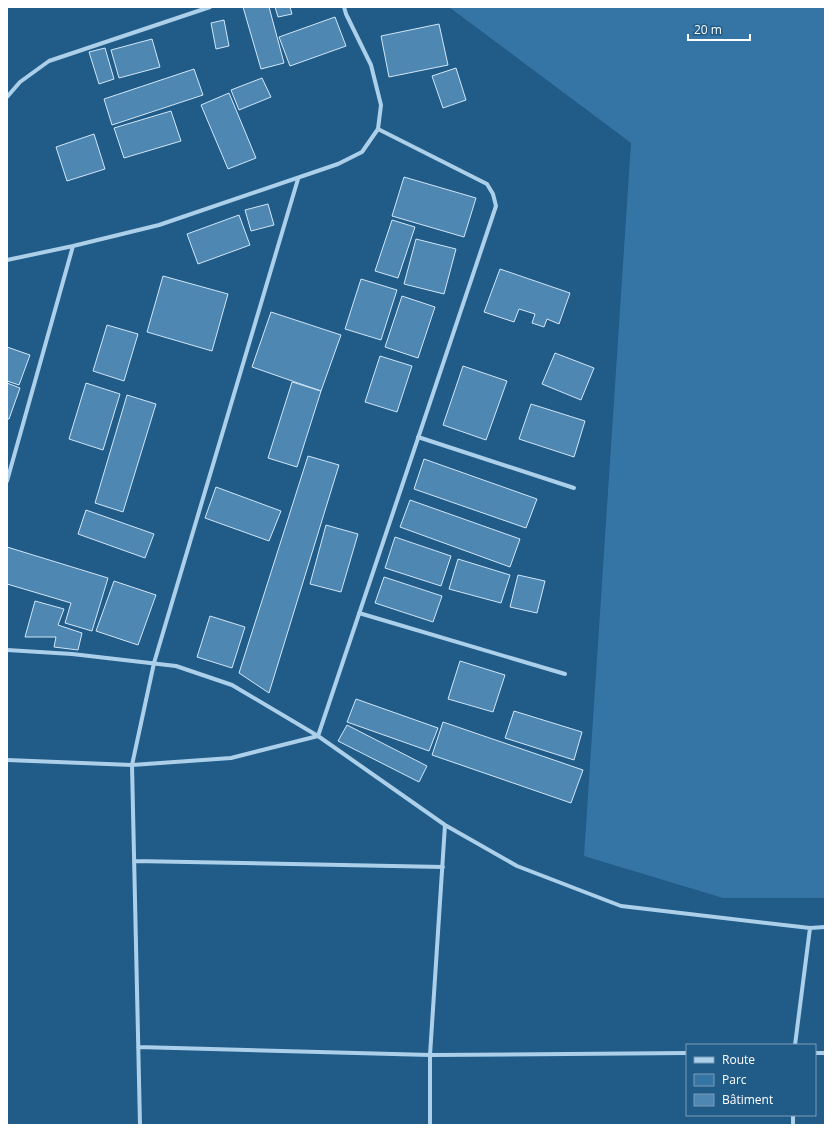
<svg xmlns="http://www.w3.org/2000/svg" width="832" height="1132" font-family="'Open Sans',sans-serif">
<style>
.green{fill:#3575a5}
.building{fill:#4e87b2;stroke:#d1e7f8}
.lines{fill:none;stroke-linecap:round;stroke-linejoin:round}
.street{stroke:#acd0ea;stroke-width:4}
</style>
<rect width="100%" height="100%" fill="#215b88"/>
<!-- green -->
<path class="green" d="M449 7H825V898H723L584 856 631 143Z"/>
<!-- building -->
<path class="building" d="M243 7H269L284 63 261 69Z
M275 7H290L292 14 278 17Z
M335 17 346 46 290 66 279 37Z
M224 20 229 46 216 49 211 23Z
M439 24 448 65 389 77 381 36Z
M152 39 160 67 119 78 111 50Z
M105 48 114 79 99 84 89 52Z
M456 68 466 100 443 108 432 76Z
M194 69 203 95 112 125 104 99Z
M262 78 271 97 239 110 231 90Z
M229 93 256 158 228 169 201 105Z
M171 111 181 141 124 158 114 128Z
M94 134 105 169 67 181 56 147Z
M404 177 476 198 464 237 392 216Z
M268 204 274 225 251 231 245 210Z
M239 215 250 245 198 264 187 234Z
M392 220 415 227 398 278 375 271Z
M416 239 456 249 444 294 404 284Z
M500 269 570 293 559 324 547 319 544 327 532 323 535 314 519 309 514 322 484 312Z
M163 276 228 294 212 351 147 332Z
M361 279 397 290 381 340 345 329Z
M402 296 435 307 418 358 385 347Z
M271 312 341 335 321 391 252 367Z
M107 325 138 334 124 381 93 371Z
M7 347 30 355 19 385 7 381Z
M555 353 594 368 581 400 542 384Z
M380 356 412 366 397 412 365 402Z
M463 366 507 381 486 440 443 425Z
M292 382 321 391 297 467 268 458Z
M7 383 20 388 9 419H7Z
M86 383 120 394 103 450 69 439Z
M127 395 156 404 123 512 95 503Z
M531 404 585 421 574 457 519 439Z
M308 456 339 465 269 693 239 673Z
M424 459 537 499 526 528 414 489Z
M216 487 281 511 269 541 205 518Z
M410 500 520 539 510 567 400 527Z
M86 510 154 534 145 558 78 534Z
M326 525 358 534 341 592 310 584Z
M395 537 451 556 441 586 385 568Z
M7 547 108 578 92 631 65 623 71 603 7 584Z
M458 559 510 575 501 603 449 589Z
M518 575 545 581 537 613 510 607Z
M384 577 442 596 433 622 375 603Z
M114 581 156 595 138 645 96 631Z
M35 601 64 609 58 625 82 633 78 650 54 647 56 637H25Z
M210 616 245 627 232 668 197 657Z
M460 661 505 675 493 712 448 699Z
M356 699 438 728 429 751 347 722Z
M514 711 582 732 574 760 505 738Z
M443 722 583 770 571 803 432 755Z
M347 725 427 766 419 782 338 741Z"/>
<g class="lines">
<!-- street -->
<path class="street" d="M7 97 20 82 49 61 210 7
M7 260 73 246 159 225 338 164 362 152 378 129 381 105 371 65 346 14 344 7
M418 437 574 488
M7 481 73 246
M359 613 565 674
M7 650 72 654 176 666 232 685 318 736 445 825 517 866 621 906 810 928 825 927
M7 760 132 765 231 758 318 736 496 206 493 194 487 184 378 129
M134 861 443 867
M795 1045 810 928
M138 1047 430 1055 687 1053
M815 1053H825
M140 1125 132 765 154 663 298 179
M430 1125V1055L445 825
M793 1125V1115"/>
</g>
<!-- border -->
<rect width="832" height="1132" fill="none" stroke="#ffffff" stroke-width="16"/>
<!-- legend -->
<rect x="686" y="1044" width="130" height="72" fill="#215b88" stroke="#7a9db8"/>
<rect x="694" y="1057" width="20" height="6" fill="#acd0ea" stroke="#7a9db8"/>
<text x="722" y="1064" font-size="12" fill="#ffffff">Route</text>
<rect x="694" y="1074" width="20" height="12" fill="#3575a5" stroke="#7a9db8"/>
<text x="722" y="1084" font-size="12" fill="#ffffff">Parc</text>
<rect x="694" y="1094" width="20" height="12" fill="#4e87b2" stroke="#7a9db8"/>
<text x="722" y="1104" font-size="12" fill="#ffffff">Bâtiment</text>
<!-- scale -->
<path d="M688 34v6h62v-6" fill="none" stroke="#ffffff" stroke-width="2"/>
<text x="694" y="34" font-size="12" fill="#ffffff" stroke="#215b88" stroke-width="3" paint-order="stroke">20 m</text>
</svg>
